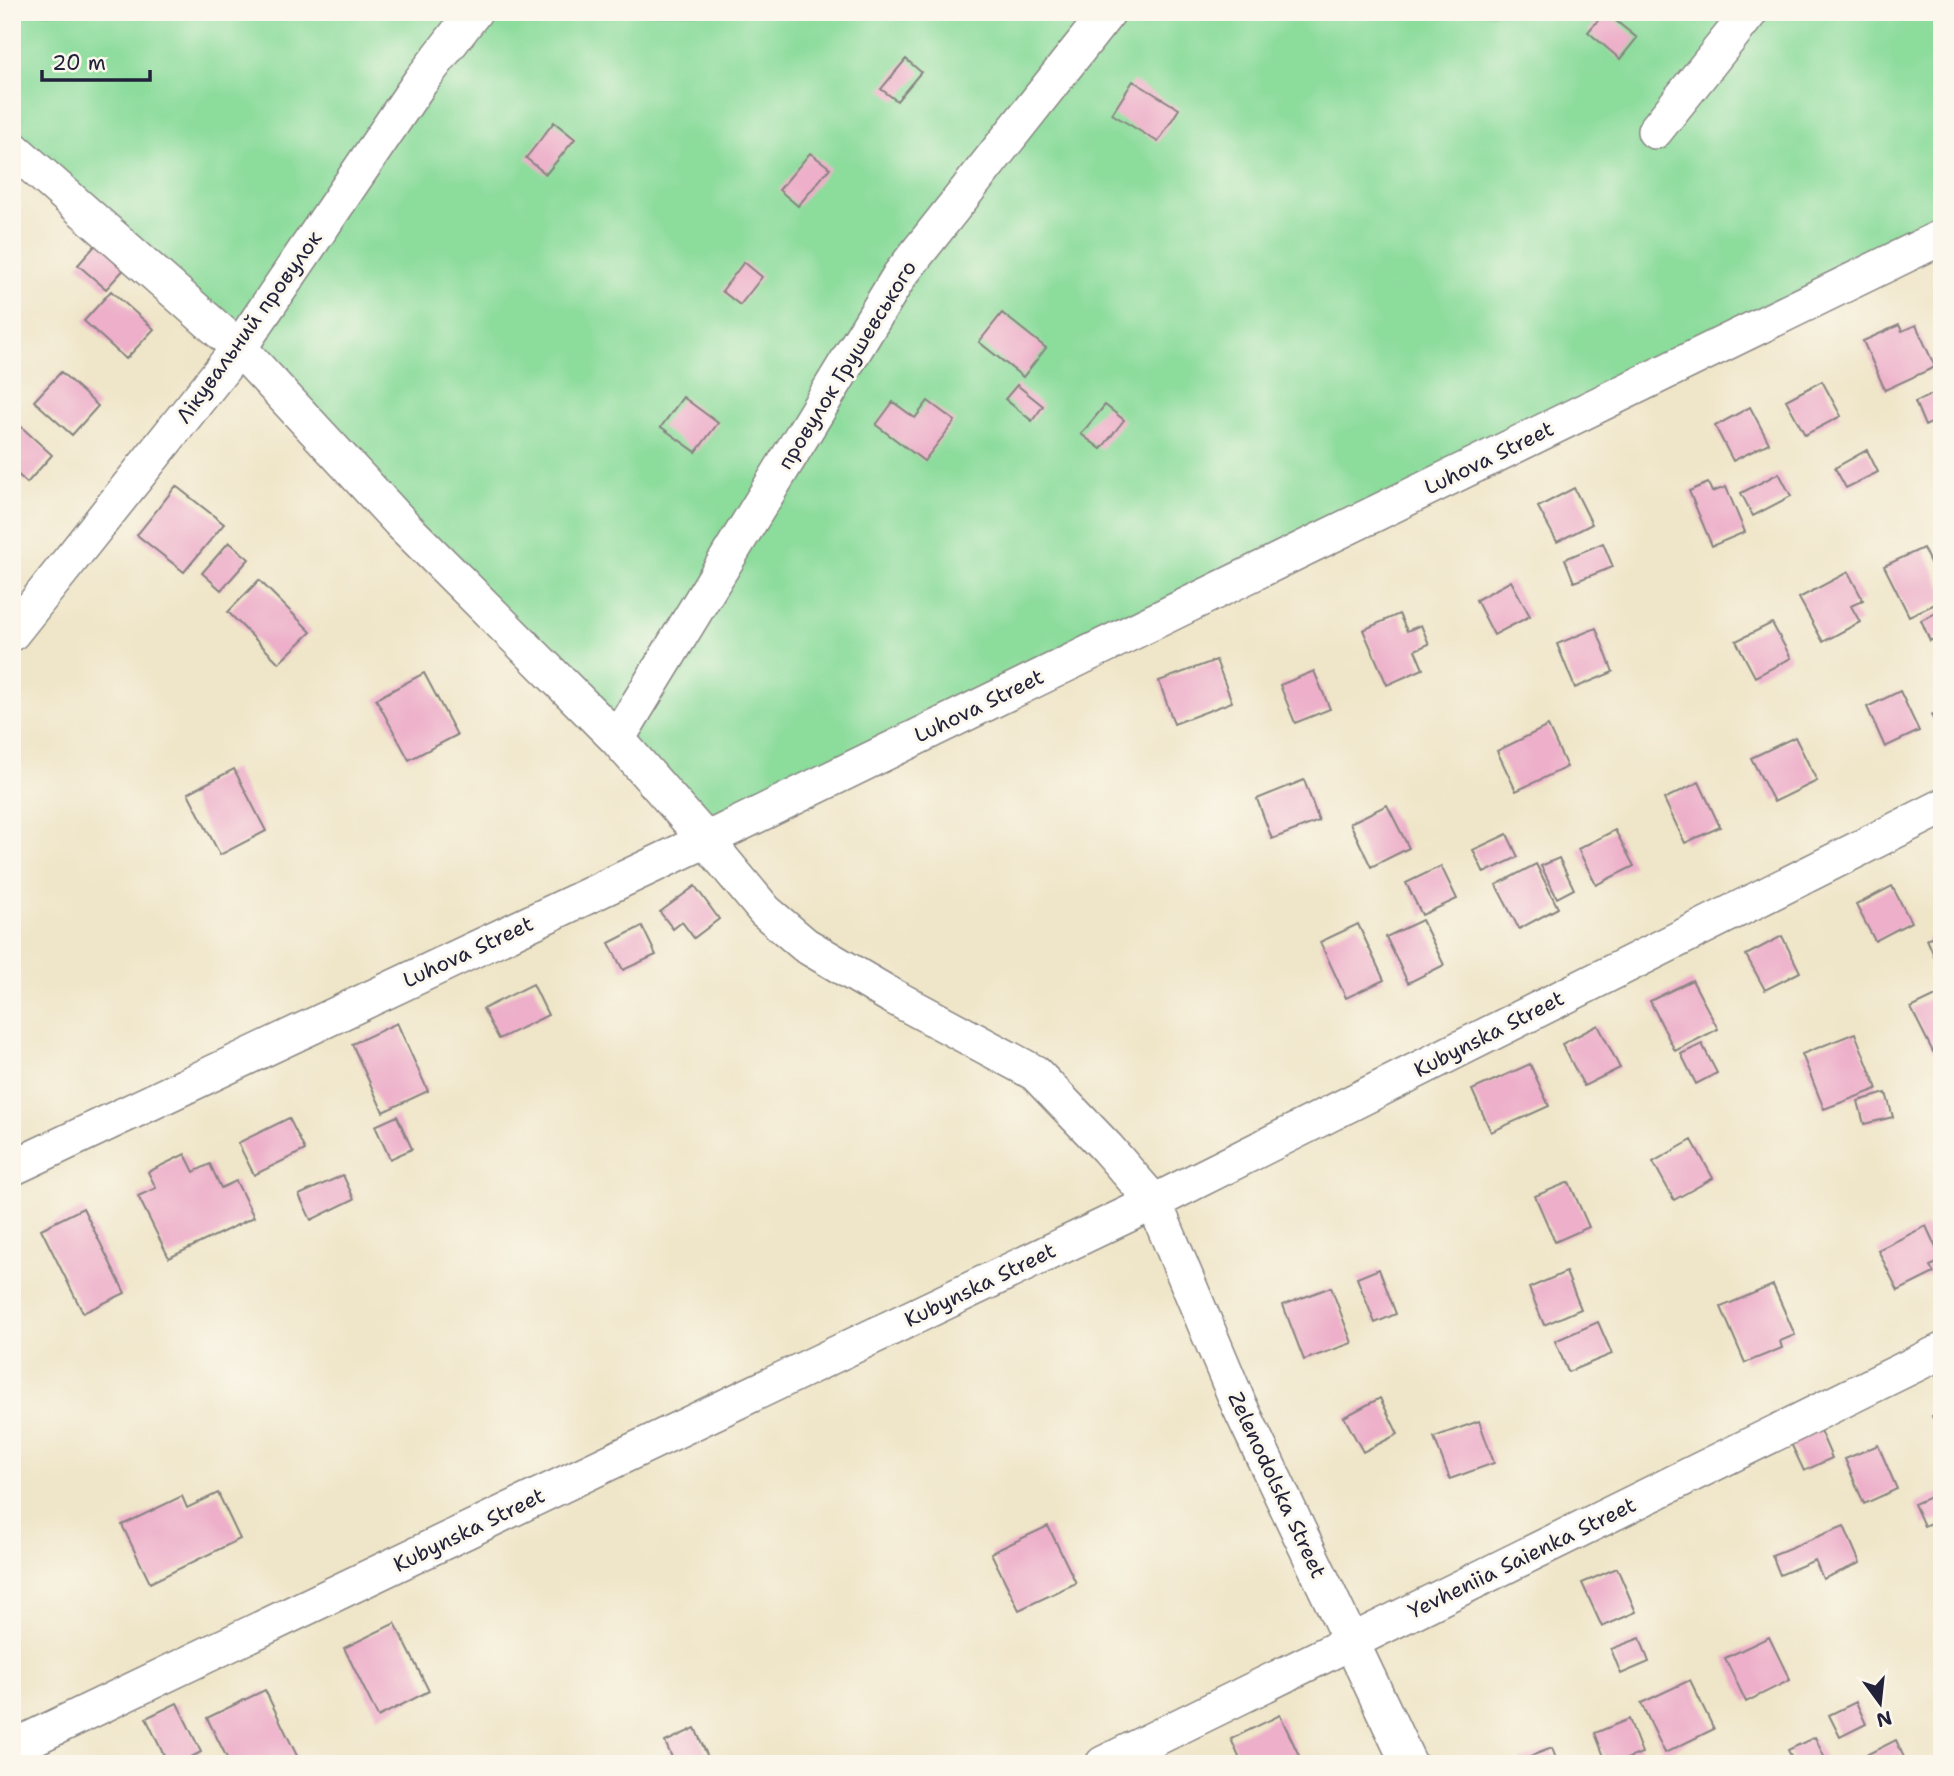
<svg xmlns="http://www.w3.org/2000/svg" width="1954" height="1776" font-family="'Shantell Sans',sans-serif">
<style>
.green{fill:#8cdc9c;stroke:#577f6c;stroke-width:2}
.building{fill:#edafc9}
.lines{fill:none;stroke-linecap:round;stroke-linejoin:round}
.minor-casing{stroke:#888482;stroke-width:38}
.minor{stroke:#fff;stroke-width:35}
.labels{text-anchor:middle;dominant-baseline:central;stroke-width:6;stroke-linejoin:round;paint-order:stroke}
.street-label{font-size:21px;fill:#22223b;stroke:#fbf7ec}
</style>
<rect width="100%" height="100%" fill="#fbf7ec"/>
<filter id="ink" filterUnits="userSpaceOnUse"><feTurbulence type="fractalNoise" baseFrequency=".0143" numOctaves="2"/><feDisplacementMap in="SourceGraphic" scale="14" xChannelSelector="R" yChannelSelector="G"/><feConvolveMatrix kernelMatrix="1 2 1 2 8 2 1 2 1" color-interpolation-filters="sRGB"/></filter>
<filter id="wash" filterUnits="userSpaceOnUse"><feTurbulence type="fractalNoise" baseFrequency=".00686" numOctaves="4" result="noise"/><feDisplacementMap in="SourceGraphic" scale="28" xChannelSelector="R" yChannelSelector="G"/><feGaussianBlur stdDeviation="1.57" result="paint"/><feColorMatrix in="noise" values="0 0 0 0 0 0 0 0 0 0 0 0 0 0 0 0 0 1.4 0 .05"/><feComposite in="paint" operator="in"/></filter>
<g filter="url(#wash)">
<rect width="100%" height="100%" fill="#efe5c8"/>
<!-- green -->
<path class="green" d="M12 12H1942V237L706 840 617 739 12 148Z"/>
<g id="blocks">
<!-- building -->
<path class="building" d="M1605 12 1637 38 1620 59 1588 32Z
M906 59 921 72 897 101 881 89Z
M1133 81 1179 109 1158 142 1112 114Z
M554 122 575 139 546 174 526 158Z
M810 153 830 168 798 206 779 190Z
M100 240 128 265 106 289 78 265Z
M744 262 762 277 740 305 722 291Z
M111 291 154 329 126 359 84 321Z
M1002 313 1046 348 1023 377 979 342Z
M1899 325 1902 331 1916 325 1935 367 1885 390 1863 341Z
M61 372 98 406 72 435 34 401Z
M1822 381 1841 416 1805 435 1786 400Z
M1017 385 1043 406 1032 421 1005 399Z
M1942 390V418L1925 426 1915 402Z
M683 397 718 423 696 452 661 427Z
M928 401 955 421 924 461 876 425 893 402 915 418Z
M1105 405 1124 420 1101 449 1081 434Z
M1750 407 1769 443 1733 461 1715 426Z
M16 422 52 455 27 483 12 469V426Z
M1867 450 1878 472 1846 488 1835 468Z
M1779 473 1791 496 1753 516 1741 493Z
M1708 483 1712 492 1726 487 1745 532 1712 546 1689 491Z
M176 486 224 524 184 572 137 535Z
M1574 488 1592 524 1557 542 1538 507Z
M229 542 249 559 221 590 202 573Z
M1603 543 1613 567 1574 582 1565 559Z
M1923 548 1942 588V601L1909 616 1884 566Z
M1848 572 1863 600 1851 606 1860 622 1823 642 1799 598Z
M259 580 311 632 279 663 228 612Z
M1511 581 1530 616 1494 635 1476 600Z
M1942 610V635L1930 641 1921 620Z
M1399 614 1407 631 1421 625 1429 644 1415 650 1423 669 1387 685 1363 630Z
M1772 623 1791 658 1755 677 1736 641Z
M1596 628 1613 672 1575 688 1557 644Z
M1216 660 1232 702 1174 724 1159 681Z
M1314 671 1330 709 1295 723 1280 685Z
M424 673 457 735 409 760 376 699Z
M1900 691 1919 731 1885 747 1867 707Z
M1942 710V736L1931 715Z
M1548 726 1567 767 1516 791 1497 751Z
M1795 737 1817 781 1774 802 1751 758Z
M234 769 266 831 220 855 188 793Z
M1304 780 1319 821 1272 839 1257 799Z
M1699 782 1720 827 1685 843 1664 799Z
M1387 805 1409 848 1371 867 1350 823Z
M1615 830 1634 866 1596 885 1578 849Z
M1507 834 1518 857 1484 873 1473 850Z
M1559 858 1574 889 1557 898 1541 866Z
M1536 864 1558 908 1519 929 1496 885Z
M1441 866 1457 899 1422 915 1406 883Z
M695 886 719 919 694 938 682 922 673 929 660 912Z
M1892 886 1911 922 1875 941 1856 905Z
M1422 920 1444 965 1408 983 1386 937Z
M1358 924 1384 980 1346 998 1320 942Z
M642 926 656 955 623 970 609 943Z
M1942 932V964L1938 965 1927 939Z
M1782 936 1800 972 1765 990 1746 955Z
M1692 980 1718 1029 1675 1051 1650 1001Z
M533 984 548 1015 499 1039 483 1009Z
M1942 993V1048L1933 1052 1911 1008Z
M397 1023 428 1091 383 1112 352 1044Z
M1598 1025 1620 1068 1584 1086 1562 1044Z
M1855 1033 1877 1089 1824 1109 1802 1054Z
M1702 1044 1717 1073 1696 1084 1681 1054Z
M1530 1064 1549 1106 1491 1132 1472 1090Z
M1886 1093 1893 1117 1864 1124 1858 1101Z
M397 1116 412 1149 390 1159 375 1126Z
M289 1118 305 1150 254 1175 238 1143Z
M1692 1140 1713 1178 1674 1200 1653 1162Z
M185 1154 194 1172 210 1164 221 1188 236 1181 254 1217 169 1258 138 1196 156 1188 148 1172Z
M343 1175 354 1199 311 1220 299 1195Z
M1569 1182 1589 1227 1555 1242 1535 1196Z
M83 1208 125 1293 83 1313 41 1229Z
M1926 1226 1942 1261 1930 1266 1934 1273 1898 1291 1878 1250Z
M1379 1269 1396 1314 1375 1323 1357 1278Z
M1566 1272 1581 1309 1544 1325 1529 1288Z
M1773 1285 1795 1335 1780 1341 1782 1348 1745 1363 1721 1307Z
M1331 1287 1352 1343 1304 1360 1283 1305Z
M1598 1322 1612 1354 1568 1372 1555 1341Z
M1380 1398 1398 1434 1363 1452 1344 1417Z
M1942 1412V1438L1932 1416Z
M1815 1419 1832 1458 1804 1471 1786 1433Z
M1479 1421 1494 1463 1450 1479 1434 1437Z
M1878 1445 1897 1489 1864 1504 1845 1459Z
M1942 1492V1518L1924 1526 1914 1504Z
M218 1493 240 1539 150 1583 122 1525 182 1496 187 1508Z
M1048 1526 1076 1583 1019 1610 991 1553Z
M1844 1526 1860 1563 1823 1579 1815 1560 1780 1575 1772 1555Z
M1617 1568 1636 1612 1602 1627 1582 1583Z
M395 1623 429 1691 378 1717 344 1648Z
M1769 1637 1790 1680 1746 1702 1725 1658Z
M1640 1638 1649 1662 1621 1674 1611 1649Z
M1690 1680 1714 1729 1665 1753 1641 1703Z
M265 1690 301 1764H230L207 1718Z
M1856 1702 1866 1724 1840 1737 1829 1715Z
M177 1703 201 1752 178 1764H168L146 1718Z
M1280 1715 1303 1764H1242L1231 1739Z
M1629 1719 1642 1753 1614 1764H1607L1595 1733Z
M695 1728 711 1764H675L665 1742Z
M1815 1737 1826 1761 1821 1764H1795L1788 1750Z
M1896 1740 1907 1764H1848Z
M1552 1748 1558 1764H1521L1520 1760Z"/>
</g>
</g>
<g filter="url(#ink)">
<use href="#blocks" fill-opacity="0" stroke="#888482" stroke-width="2"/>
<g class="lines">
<defs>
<path id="minor" d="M1655 131 1750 12
M12 148 239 348 403 525 617 739 706 840 765 911 805 945 890 995 1035 1073 1107 1148 1154 1202 1239 1405 1409 1764
M12 633 239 348 420 82 474 12
M617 739 900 275 1108 12
M12 1168 706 840 1942 237
M12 1748 1154 1202 1942 807
M1103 1764 1942 1351"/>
</defs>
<!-- minor casing -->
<use href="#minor" class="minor-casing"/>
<!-- minor -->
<use href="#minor" class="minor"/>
</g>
</g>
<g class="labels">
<!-- street labels -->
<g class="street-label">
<text transform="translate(249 327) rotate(-54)">Лікувальний провулок</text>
<text transform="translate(847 365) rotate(-58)">провулок Грушевського</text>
<text transform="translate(1489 458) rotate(-26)">Luhova Street</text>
<text transform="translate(979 706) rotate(-26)">Luhova Street</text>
<text transform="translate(468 952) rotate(-25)">Luhova Street</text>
<text transform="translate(1489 1034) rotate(-27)">Kubynska Street</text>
<text transform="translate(980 1285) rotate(-26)">Kubynska Street</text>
<text transform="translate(1277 1485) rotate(65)">Zelenodolska Street</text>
<text transform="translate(469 1530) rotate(-26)">Kubynska Street</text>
<text transform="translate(1522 1558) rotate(-26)">Yevheniia Saienka Street</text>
</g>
</g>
<!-- margin -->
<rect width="1954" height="1776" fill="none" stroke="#fbf7ec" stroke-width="42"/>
<!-- north arrow -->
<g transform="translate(1880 1703) rotate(165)" stroke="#fbf7ec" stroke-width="5" paint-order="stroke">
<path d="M0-5L12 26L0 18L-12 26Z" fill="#22223b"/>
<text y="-10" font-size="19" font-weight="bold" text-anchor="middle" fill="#22223b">N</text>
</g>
<!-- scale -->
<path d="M42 70v10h108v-10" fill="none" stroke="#22223b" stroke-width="3.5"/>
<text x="52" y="70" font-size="21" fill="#22223b" stroke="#fbf7ec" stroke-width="5" paint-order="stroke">20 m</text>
</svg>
